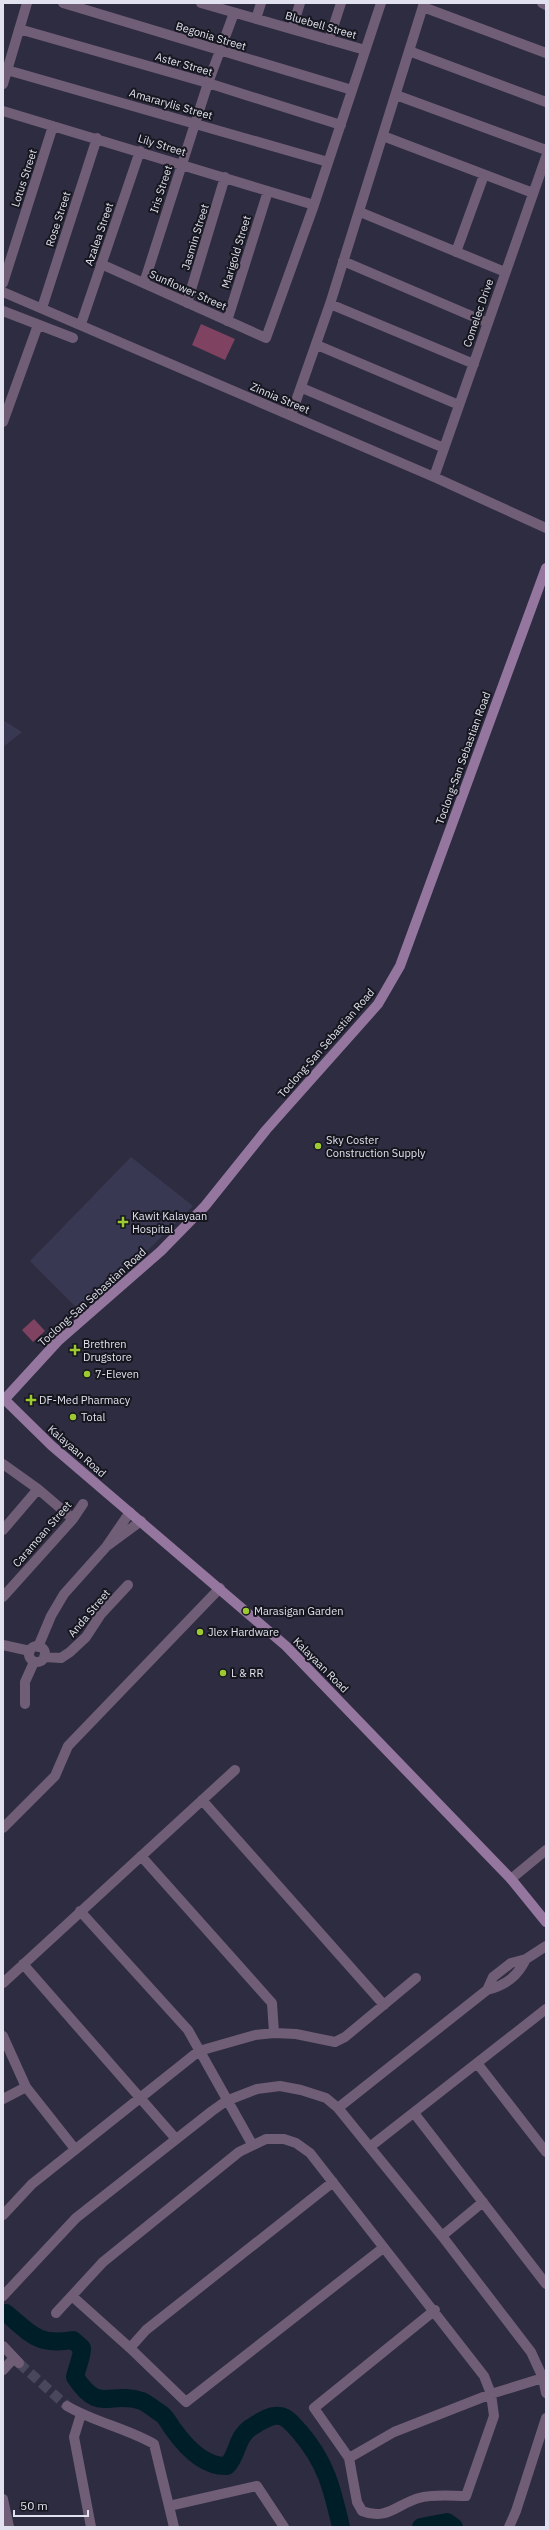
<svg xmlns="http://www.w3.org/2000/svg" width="549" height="2530" font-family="'IBM Plex Sans',sans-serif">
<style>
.built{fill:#393852}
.green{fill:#7f4260}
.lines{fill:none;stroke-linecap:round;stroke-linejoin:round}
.river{stroke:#001e28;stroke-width:18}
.minor-tunnel{stroke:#48475b;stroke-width:10;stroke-dasharray:10 5;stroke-linecap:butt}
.minor{stroke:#705d76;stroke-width:10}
.secondary{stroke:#95769f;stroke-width:10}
.poi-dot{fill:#9dca31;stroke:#16161f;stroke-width:1.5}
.labels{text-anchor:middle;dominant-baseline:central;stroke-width:4;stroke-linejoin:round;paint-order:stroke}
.street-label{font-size:11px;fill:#e1e1ef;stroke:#16161f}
.poi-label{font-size:11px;fill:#e1e1ef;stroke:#16161f;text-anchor:start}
</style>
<rect width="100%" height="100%" fill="#2d2c41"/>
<!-- built -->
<path class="built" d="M3 720 22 732 3 747Z
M131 1157 193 1206 148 1250 78 1309 30 1261Z"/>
<!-- green -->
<path class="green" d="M201 324 235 339 225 360 192 345Z
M34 1319 45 1331 33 1342 22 1330Z"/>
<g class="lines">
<!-- river -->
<path class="river" d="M6 2313C32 2335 38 2346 73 2340L82 2348C82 2358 77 2367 75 2377 100 2415 109 2390 142 2401 148 2404 154 2409 160 2413 166 2416 169 2424 173 2429 185 2446 204 2467 227 2466 238 2455 236 2438 250 2428 258 2423 270 2414 280 2416 288 2417 294 2426 299 2431 326 2462 332 2488 341 2527
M421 2527 447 2522 454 2527"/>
<!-- minor-tunnel -->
<path class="minor-tunnel" d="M19 2363 67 2406"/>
<!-- minor -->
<path class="minor" d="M63 3 352 90
M201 3 365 50
M542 3 546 5
M423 7 546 53
M256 19 261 3
M19 29 208 83 341 125
M292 29 300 3
M329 40 341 3
M409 51 546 102
M7 70 328 162
M3 84 27 3
M396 95 546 150
M3 111 314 205
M383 136 533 193
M360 212 505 272
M456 252 484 175
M343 261 488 323
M101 264 266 338 314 205 381 3
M3 283 53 126
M144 283 208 83 234 13
M3 292 434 477 546 528
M187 303 225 177
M330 304 474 364
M42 308 97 138
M3 311 73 338
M227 321 268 191
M81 324 140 151
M317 345 459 405
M302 388 444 448
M291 415 330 304 424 3
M3 422 38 325
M434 477 546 157
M3 1464 38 1489 73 1519
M3 1530 38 1489
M107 1546 141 1521
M3 1597 73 1519 83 1504
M3 1645 30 1651
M29 1654a8 8 0 1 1 16 0a8 8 0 1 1-16 0Z
M38 1647 51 1616 64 1594 106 1547 130 1512
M44 1657 61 1658 70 1652 86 1637 101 1614 128 1585
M25 1704V1682L34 1662
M202 1800 384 2005
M3 1828 55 1776 68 1746 220 1588
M141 1856 272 2003 274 2033
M511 1879 546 1850
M80 1911 188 2030 252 2144
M23 1964 176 2139
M3 1983 235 1770
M487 1990 493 1977 511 1963 526 1959 546 1946
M3 2036 26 2087 75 2149
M477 2063 546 2152
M3 2099 26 2087
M338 2108 487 1990C506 1985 517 1977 526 1959
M414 2113 546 2284
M371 2146 546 2009
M3 2215 32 2184 199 2051 255 2035 274 2033 296 2034 335 2042 345 2037 416 1978
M442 2236 483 2202
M3 2296 76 2218 212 2111 226 2101 257 2089 280 2086 301 2090 326 2098 338 2108 442 2236 531 2352 543 2378 546 2393
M72 2296 130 2348 186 2402 383 2248
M56 2313 103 2262 239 2152 266 2139H284L296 2143 310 2153 484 2376 491 2394 494 2416 466 2496C451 2496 433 2494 419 2498 397 2504 387 2521 362 2511L357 2502 349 2458 314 2408 435 2310
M3 2346 19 2363
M130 2348 146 2330 333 2182
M3 2370 14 2358
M67 2406C94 2422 126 2428 154 2444L174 2527
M81 2414 74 2437 91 2527
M349 2458 394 2432 491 2394 546 2377
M3 2499 9 2527
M169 2506 257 2486 284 2527
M509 2527 516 2511 546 2418"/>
<!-- secondary -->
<path class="secondary" d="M3 1398 52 1446 286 1646 511 1879 546 1922
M3 1401 58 1341 161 1251 205 1206 266 1130 378 1004 400 966 546 568"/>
</g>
<!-- markers -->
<g class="poi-dot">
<circle cx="318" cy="1146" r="4"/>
<path d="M121 1216h4v4h4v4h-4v4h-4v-4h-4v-4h4z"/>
<path d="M73 1344h4v4h4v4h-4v4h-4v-4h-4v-4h4z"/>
<circle cx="87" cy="1374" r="4"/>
<path d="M29 1394h4v4h4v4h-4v4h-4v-4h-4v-4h4z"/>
<circle cx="73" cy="1417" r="4"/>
<circle cx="246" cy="1611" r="4"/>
<circle cx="200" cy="1632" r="4"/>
<circle cx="223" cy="1673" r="4"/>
</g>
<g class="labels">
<!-- street labels -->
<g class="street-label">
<text transform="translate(321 25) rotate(16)">Bluebell Street</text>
<text transform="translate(211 36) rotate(17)">Begonia Street</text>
<text transform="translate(184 64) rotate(16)">Aster Street</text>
<text transform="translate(171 104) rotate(16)">Amararylis Street</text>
<text transform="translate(162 145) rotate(17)">Lily Street</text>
<text transform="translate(24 178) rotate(-72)">Lotus Street</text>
<text transform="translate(161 189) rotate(-72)">Iris Street</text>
<text transform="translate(58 219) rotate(-72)">Rose Street</text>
<text transform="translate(99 234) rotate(-71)">Azalea Street</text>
<text transform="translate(195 237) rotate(-73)">Jasmin Street</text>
<text transform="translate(236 252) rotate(-73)">Marigold Street</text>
<text transform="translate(188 290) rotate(24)">Sunflower Street</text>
<text transform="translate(478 313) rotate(-71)">Comelec Drive</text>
<text transform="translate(280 398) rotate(23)">Zinnia Street</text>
<text transform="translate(463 758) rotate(-70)">Toclong-San Sebastian Road</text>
<text transform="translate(326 1043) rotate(-49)">Toclong-San Sebastian Road</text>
<text transform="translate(92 1297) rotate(-42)">Toclong-San Sebastian Road</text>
<text transform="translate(77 1451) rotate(41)">Kalayaan Road</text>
<text transform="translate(42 1534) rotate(-49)">Caramoan Street</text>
<text transform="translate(89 1613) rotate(-50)">Anda Street</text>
<text transform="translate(321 1665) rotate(45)">Kalayaan Road</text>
</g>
<!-- poi labels -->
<g class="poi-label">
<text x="326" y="1140">Sky Coster<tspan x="326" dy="13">Construction Supply</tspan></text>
<text x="132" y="1216">Kawit Kalayaan<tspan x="132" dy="13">Hospital</tspan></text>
<text x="83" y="1344">Brethren<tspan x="83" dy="13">Drugstore</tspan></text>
<text x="95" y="1374">7-Eleven</text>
<text x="39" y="1400">DF-Med Pharmacy</text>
<text x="81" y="1417">Total</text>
<text x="254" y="1611">Marasigan Garden</text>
<text x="208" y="1632">Jlex Hardware</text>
<text x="231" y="1673">L &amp; RR</text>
</g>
</g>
<!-- border -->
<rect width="549" height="2530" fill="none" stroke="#e1e1ef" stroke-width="8"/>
<!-- scale -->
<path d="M14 2510v6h74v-6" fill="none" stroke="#e1e1ef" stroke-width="2"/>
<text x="20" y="2510" font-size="12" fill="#e1e1ef" stroke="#16161f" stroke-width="3" paint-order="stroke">50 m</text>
</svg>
